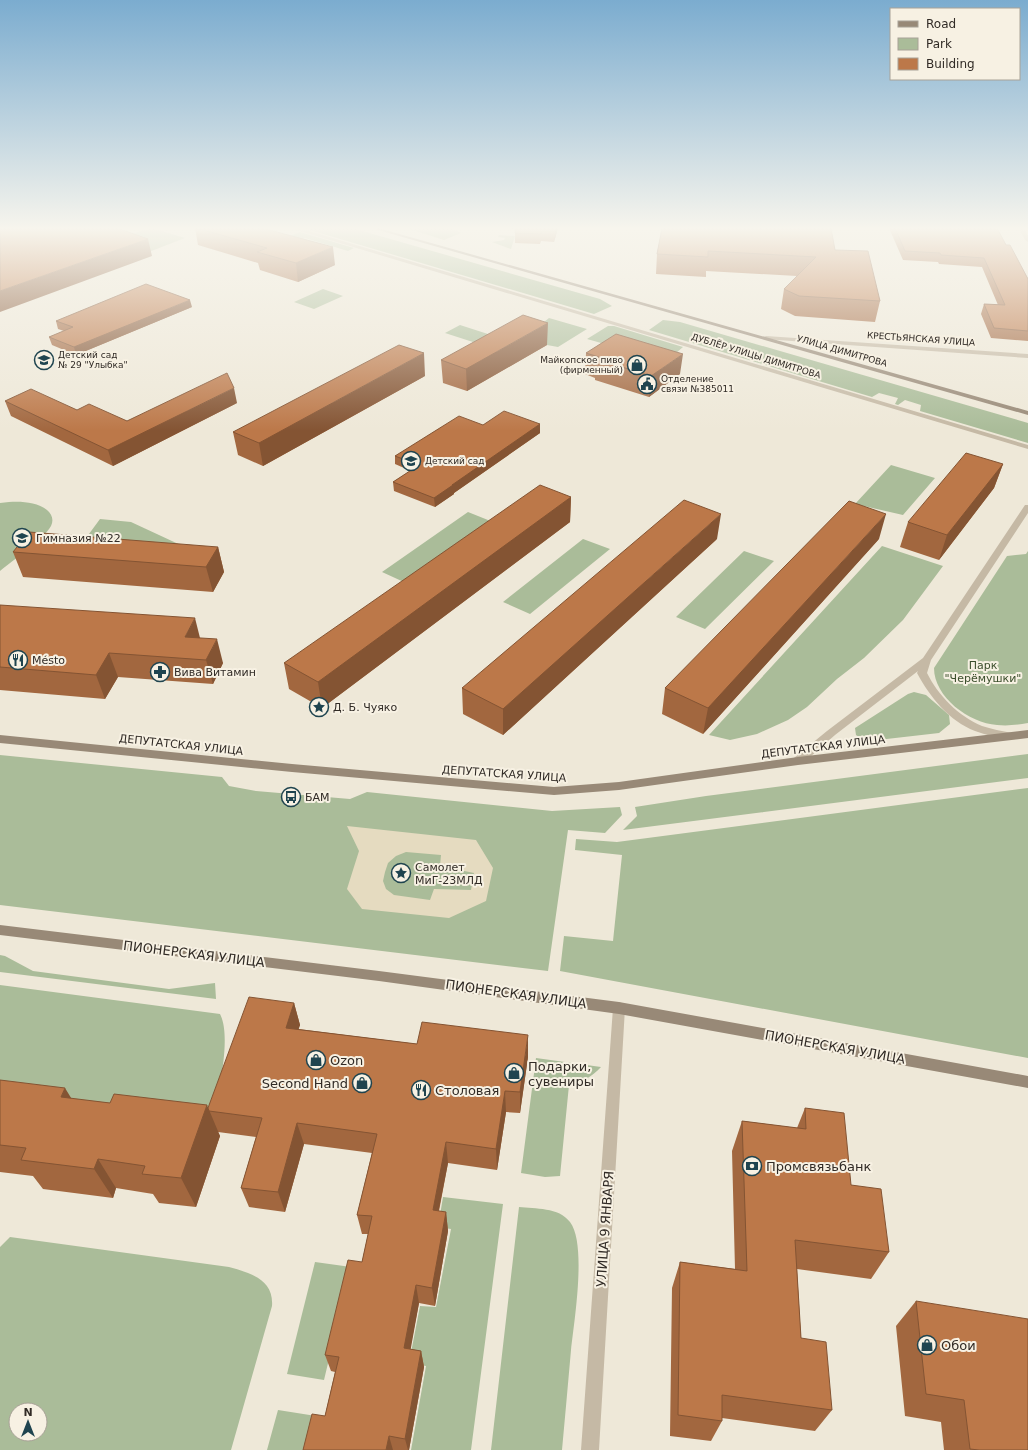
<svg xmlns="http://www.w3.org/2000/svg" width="1028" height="1450" font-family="'DejaVu Sans',sans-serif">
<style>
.green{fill:#aabc99;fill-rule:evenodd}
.plaza{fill:#e5dbc0;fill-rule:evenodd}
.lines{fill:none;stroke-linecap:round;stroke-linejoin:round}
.minor{fill:#c5b9a5;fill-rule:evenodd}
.tertiary{fill:#c5b9a5;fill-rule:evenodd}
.secondary{fill:#988977;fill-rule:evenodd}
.wall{fill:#a2673f}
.shaded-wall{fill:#845433}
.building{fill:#bc7849;stroke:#845433}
.labels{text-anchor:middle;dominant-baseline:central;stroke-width:4;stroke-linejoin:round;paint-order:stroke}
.far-street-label{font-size:9px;fill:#312b26;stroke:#f7f1e3}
.far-poi-label{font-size:9px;fill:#312b26;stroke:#f7f1e3;text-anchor:start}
.poi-label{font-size:11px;fill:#312b26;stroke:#f7f1e3;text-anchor:start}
.park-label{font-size:11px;fill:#3b4e2c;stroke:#f7f1e3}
.street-label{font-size:11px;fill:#312b26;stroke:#f7f1e3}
.near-street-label{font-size:13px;fill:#312b26;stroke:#f7f1e3}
.near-poi-label{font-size:13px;fill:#312b26;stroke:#f7f1e3;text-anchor:start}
</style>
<rect width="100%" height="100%" fill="#eee8d8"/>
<!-- green -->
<path class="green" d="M152 228 185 238 141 255 132 234Z
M303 228H352L600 299 612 306 594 314Z
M406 228H450L461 233 444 240Z
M300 232 354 248 348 251 305 238 296 242 266 246Z
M499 235 515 236 511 249 492 242 504 240 505 238 498 237Z
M323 289 343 296 314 309 294 302Z
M549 318 587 329 558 347 547 345 544 322Z
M663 320 680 322 1028 423V443L920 411 921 405 905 400 898 405 895 404 898 398 879 393 872 397 649 330Z
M460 325 491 335 476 343 445 333Z
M608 326H614L683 347 676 353 640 354 587 339Z
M891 465 935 478 903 515 855 504Z
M9 502C21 501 37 502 47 510 52 514 54 520 51 526 44 539 12 561 0 571V503Z
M468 512 493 522 406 583 382 572Z
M100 519 131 522 187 548 86 538Z
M583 539 610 549 530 614 503 602Z
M882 546 943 566 903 620 864 658 837 679 807 707 788 720 757 734 730 740 709 735Z
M744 551 774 561 705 629 676 617Z
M1028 551V723C1018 725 1007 726 997 725 969 723 934 697 934 668L1007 556 1026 554Z
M914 692 926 695 949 715 950 724 939 733 869 741 862 739 856 735 855 728 908 694Z
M1028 754V778L623 830 637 816 635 807 706 796Z
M0 755 222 777 229 786 256 791 350 799 367 792 552 811 620 807 622 815 605 833 568 830 548 971 0 905Z
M1028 788V1058L560 971 564 936 613 941 622 855 575 850 576 839 617 842Z
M0 955 5 956 33 971 169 989 215 983 216 999 0 972Z
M0 985 220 1014C232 1037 218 1094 213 1120L0 1100Z
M536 1058 601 1067C592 1077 582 1082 569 1085L560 1176 545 1177 521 1173Z
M443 1197 503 1204 471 1450H411L426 1366 409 1363 420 1306 436 1307 451 1229 438 1227Z
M519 1207C535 1209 559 1207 570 1222 587 1244 574 1322 571 1350 568 1384 565 1417 562 1450H491Z
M10 1237 229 1267C250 1273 274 1279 272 1306L231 1450H0V1247ZM16 1410H40V1434H16Z
M315 1262 351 1267 324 1380 287 1374Z
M278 1410 316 1416 308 1450H267Z"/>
<!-- plaza -->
<path class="plaza" d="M347 826 476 840 493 868 486 901 449 918 362 909 347 889 359 851ZM406 852 441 855 440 866 474 873 471 890 434 889 430 900 394 895 386 889 383 881 385 872 388 863 396 856Z"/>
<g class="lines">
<!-- minor -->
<path class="minor" d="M293 228H299L1028 445V449L293 229Z
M1019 228H1024L1028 236V242L1025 240Z
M1025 505H1028V513L931 660 927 673C938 695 958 716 982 726 991 729 1002 731 1012 733L1013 736 1012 739 1008 740C997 737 986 735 975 731 949 721 930 697 917 673L918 671 835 735 802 764H794L793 761 794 758 827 731 923 658Z
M619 1002 624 1004 625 1008 599 1450H581L613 1008 614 1004Z"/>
<!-- tertiary -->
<path class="tertiary" d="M766 336 1028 354V358L764 339V337Z"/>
<!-- secondary -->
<path class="secondary" d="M371 228H378L1028 411V415Z
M1028 730V738L798 765 619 790 554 795 292 772 0 743V735L292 764 554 787 619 782 798 757Z
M0 925 379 971 619 1002 1028 1076V1088L619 1014 379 981 0 935Z"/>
</g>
<!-- wall -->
<path class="wall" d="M195 228H262L335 265 298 282 260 270 258 263 198 245Z
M502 228H558L554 242 541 241 540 244 515 243V233L516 229Z
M662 228 835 250 880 301 875 322 795 316 781 309 784 289 797 276 706 271V277L656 274 657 254Z
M889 228H997L1006 245 1028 279V341L991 338 981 314 984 304 998 305 982 267 939 264 938 262 903 260Z
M192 307 76 355 52 345 49 337 64 331 58 329 56 321Z
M547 345 467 391 443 383 441 360Z
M586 353 680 374 649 397 595 380V378L585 374Z
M425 376 263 466 238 455 233 432Z
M5 401 77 410 127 421 237 403 113 466 11 416Z
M540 424V433L454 493V494L435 507 394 491 393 482 411 471 395 464V456L483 425Z
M1003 464 994 488 939 560 900 547 908 522Z
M571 497 570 522 322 708 289 689 284 663Z
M717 539 503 735 463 714 462 688Z
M879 539 703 734 662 714 665 688Z
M218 547 224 572 213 592 23 577 13 552Z
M0 605 200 638 223 663 213 684 118 677 105 699 0 690Z
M294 1003 300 1025 298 1029 417 1044 528 1057 520 1113 506 1112 497 1170 448 1163 439 1211 446 1212 448 1231 435 1306 419 1303 410 1349 421 1351 424 1367 409 1450H303L325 1416 335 1372 331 1371 325 1355 362 1262 368 1234H362L357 1215 372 1153 304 1144 285 1212 249 1207 241 1188 256 1137 218 1132 220 1136 196 1207 159 1203 153 1194 116 1188 113 1198 43 1189 33 1176 0 1172V1080L71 1099 110 1103 208 1109Z
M805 1108 851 1185 889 1252 871 1279 797 1269 801 1338 832 1410 815 1431 722 1418V1421L711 1441 670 1436 672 1288 680 1262 735 1269 732 1151 742 1121 797 1128Z
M916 1301 1028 1450H944L941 1422 905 1416 896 1326Z"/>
<!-- shaded-wall -->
<path class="shaded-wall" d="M556 228H558L554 242 555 231Z
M148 239 152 256 0 312V291Z
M333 247 335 265 298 282 296 263Z
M190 300 192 307 76 355 74 347Z
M548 323 547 345 467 391 466 369Z
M424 353 425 376 263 466 259 443Z
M683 354 680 374 649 397 651 376Z
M234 388 237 403 113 466 108 450Z
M540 424V433L454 493V494L435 507 434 498 452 485Z
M1003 464 994 488 939 560 947 535Z
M571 497 570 522 322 708 318 682Z
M721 514 717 539 503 735V709Z
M886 514 879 539 703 734 708 708Z
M218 547 224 572 213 592 206 567Z
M195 618 201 642 185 637Z
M217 639 223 663 213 684 206 660Z
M109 653 118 677 105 699 96 675Z
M294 1003 300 1025 292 1050 286 1028Z
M528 1035V1057L520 1113V1092Z
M65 1088 84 1119 61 1097Z
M505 1091 506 1112 497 1170 496 1149Z
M207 1105 220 1136 196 1207 181 1178Z
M297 1123 304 1144 285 1212 278 1192Z
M446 1142 448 1163 435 1229 433 1210Z
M98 1159 116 1188 113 1198 94 1169Z
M446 1212 448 1231 435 1306 432 1288Z
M416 1285 419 1303 408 1364 404 1348Z
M421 1351 424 1367 409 1450H408L405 1439Z
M389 1436 393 1450H386Z"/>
<!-- building -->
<path class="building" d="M0 228H117L148 239 0 291Z
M196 228H262L333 247 296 263 257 252 267 248Z
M516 228H556L555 231H541V234L515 233Z
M662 228H831L835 250 868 251 880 301 799 296 784 289 816 257 708 251V257L657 254Z
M895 228H997L1006 245H1010L1028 279V331L994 328 984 304 1005 305 984 258 941 255 940 253 905 251Z
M146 284 190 300 74 347 49 337 73 327 56 321Z
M523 315 548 323 466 369 441 360Z
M616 334 683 354 651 376 596 359 599 357 586 353Z
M399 345 424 353 259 443 233 432Z
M227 373 234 388 108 450 5 401 31 389 77 410 89 404 127 421Z
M504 411 540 424 452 485H453L434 498 393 482 419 465 395 456 459 416 483 425Z
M966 453 1003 464 947 535 908 522Z
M540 485 571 497 318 682 284 663Z
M684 500 721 514 503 709 462 688Z
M849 501 886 514 708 708 665 688Z
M29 532 218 547 206 567 13 552Z
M0 605 195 618 185 637 217 639 206 660 109 653 96 675 0 667Z
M249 997 294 1003 286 1028 417 1044 422 1022 528 1035 520 1092 505 1091 496 1149 446 1142 433 1210 446 1212 432 1288 416 1285 404 1348 421 1351 405 1439 389 1436 386 1450H303L312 1414 325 1416 339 1357 325 1355 348 1260 362 1262 372 1216 357 1215 377 1134 297 1123 278 1192 241 1188 262 1118 209 1111 208 1108Z
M0 1080 65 1088 61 1097 110 1103 114 1094 207 1105 181 1178 142 1174 145 1166 98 1159 94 1169 21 1160 26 1148 0 1145Z
M805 1108 844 1113 851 1185 881 1189 889 1252 795 1240 801 1338 826 1342 832 1410 722 1395V1421L678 1415 680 1262 747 1271 742 1121 806 1129Z
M916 1301 1028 1319V1450H979L970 1449 964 1400 926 1394Z"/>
<!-- sky -->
<linearGradient id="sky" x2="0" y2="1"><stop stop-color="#7baccf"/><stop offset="0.53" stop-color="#f7f5ed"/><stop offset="1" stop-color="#f7f5ed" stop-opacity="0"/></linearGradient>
<rect width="1028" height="431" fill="url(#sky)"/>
<!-- icons -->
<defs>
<symbol id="school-ring" viewBox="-11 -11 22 22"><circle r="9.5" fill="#f7f1e3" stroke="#1f444f" stroke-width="1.5"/><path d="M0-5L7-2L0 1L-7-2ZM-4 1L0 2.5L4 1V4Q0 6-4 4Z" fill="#1f444f"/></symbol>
<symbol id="shop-ring" viewBox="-11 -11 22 22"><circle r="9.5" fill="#f7f1e3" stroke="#1f444f" stroke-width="1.5"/><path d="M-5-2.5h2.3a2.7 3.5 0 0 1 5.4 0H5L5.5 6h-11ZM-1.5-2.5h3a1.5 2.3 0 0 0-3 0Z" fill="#1f444f"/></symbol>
<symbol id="civic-ring" viewBox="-11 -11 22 22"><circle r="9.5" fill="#f7f1e3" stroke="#1f444f" stroke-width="1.5"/><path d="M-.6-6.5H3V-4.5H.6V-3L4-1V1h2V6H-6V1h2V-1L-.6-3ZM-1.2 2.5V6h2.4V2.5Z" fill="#1f444f"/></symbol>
<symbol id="restaurant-ring" viewBox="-11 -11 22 22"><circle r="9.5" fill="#f7f1e3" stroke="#1f444f" stroke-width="1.5"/><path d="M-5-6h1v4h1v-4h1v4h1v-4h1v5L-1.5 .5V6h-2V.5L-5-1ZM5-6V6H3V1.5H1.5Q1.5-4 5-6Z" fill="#1f444f"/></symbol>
<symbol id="pharmacy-ring" viewBox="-11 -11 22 22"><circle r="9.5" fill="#f7f1e3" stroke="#1f444f" stroke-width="1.5"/><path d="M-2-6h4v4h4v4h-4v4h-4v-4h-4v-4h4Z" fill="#1f444f"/></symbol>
<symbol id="sight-ring" viewBox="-11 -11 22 22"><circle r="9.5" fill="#f7f1e3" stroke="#1f444f" stroke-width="1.5"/><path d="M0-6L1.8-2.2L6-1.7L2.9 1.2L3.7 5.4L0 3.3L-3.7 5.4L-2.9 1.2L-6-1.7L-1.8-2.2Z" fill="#1f444f"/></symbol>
<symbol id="bus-ring" viewBox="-11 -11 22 22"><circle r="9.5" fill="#f7f1e3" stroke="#1f444f" stroke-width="1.5"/><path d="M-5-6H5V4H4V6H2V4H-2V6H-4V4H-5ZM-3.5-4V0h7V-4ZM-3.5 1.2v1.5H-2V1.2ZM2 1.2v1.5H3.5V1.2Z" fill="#1f444f"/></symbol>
<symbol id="bank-ring" viewBox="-11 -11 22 22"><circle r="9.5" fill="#f7f1e3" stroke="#1f444f" stroke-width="1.5"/><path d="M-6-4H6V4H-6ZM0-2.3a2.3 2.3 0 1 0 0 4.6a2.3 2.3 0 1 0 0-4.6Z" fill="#1f444f"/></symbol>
</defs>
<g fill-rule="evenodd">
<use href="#school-ring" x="33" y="349" width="22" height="22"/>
<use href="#shop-ring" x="626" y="354" width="22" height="22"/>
<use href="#civic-ring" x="636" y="373" width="22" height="22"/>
<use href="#school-ring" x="400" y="450" width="22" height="22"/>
<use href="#school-ring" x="11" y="527" width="22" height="22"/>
<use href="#restaurant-ring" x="7" y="649" width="22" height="22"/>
<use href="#pharmacy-ring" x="149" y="661" width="22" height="22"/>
<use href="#sight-ring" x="308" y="696" width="22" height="22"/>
<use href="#bus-ring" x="280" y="786" width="22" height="22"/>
<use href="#sight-ring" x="390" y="862" width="22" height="22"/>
<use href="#shop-ring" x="305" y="1049" width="22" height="22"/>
<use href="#shop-ring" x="503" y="1062" width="22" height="22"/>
<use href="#shop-ring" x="351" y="1072" width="22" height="22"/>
<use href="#restaurant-ring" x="410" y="1079" width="22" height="22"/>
<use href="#bank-ring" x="741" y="1155" width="22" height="22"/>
<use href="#shop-ring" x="916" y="1334" width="22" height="22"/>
</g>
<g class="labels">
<!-- far-street labels -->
<g class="far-street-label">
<text transform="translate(921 339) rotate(4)">КРЕСТЬЯНСКАЯ УЛИЦА</text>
<text transform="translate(842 351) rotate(16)">УЛИЦА ДИМИТРОВА</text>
<text transform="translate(756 356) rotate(17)">ДУБЛЁР УЛИЦЫ ДИМИТРОВА</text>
</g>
<!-- far-poi labels -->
<g class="far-poi-label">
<text x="58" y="355">Детский сад<tspan x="58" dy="10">№ 29 "Улыбка"</tspan></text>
<text x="623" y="360" text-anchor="end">Майкопское пиво<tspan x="623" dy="10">(фирменный)</tspan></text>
<text x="661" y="379">Отделение<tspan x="661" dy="10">связи №385011</tspan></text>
<text x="425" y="461">Детский сад</text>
</g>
<!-- poi labels -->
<g class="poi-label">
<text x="36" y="538">Гимназия №22</text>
<text x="32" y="660">Mésto</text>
<text x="174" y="672">Вива Витамин</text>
<text x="333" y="707">Д. Б. Чуяко</text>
<text x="305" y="797">БАМ</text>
<text x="415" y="867">Самолет<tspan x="415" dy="13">МиГ-23МЛД</tspan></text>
</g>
<!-- park labels -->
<g class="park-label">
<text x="983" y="665">Парк<tspan x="983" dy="13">"Черёмушки"</tspan></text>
</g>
<!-- street labels -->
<g class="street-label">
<text transform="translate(181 745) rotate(6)">ДЕПУТАТСКАЯ УЛИЦА</text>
<text transform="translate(823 747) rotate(-7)">ДЕПУТАТСКАЯ УЛИЦА</text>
<text transform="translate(504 774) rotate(4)">ДЕПУТАТСКАЯ УЛИЦА</text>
</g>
<!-- near-street labels -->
<g class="near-street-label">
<text transform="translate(194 954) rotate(7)">ПИОНЕРСКАЯ УЛИЦА</text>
<text transform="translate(516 994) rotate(8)">ПИОНЕРСКАЯ УЛИЦА</text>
<text transform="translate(835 1047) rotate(10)">ПИОНЕРСКАЯ УЛИЦА</text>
<text transform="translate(605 1229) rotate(-86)">УЛИЦА 9 ЯНВАРЯ</text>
</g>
<!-- near-poi labels -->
<g class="near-poi-label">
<text x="330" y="1060">Ozon</text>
<text x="528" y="1066">Подарки,<tspan x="528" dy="15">сувениры</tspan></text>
<text x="348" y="1083" text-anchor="end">Second Hand</text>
<text x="435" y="1090">Столовая</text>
<text x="766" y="1166">Промсвязьбанк</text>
<text x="941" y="1345">Обои</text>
</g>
</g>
<!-- legend -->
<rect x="890" y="8" width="130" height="72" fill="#f7f1e3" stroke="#a8a297"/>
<rect x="898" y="21" width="20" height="6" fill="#988977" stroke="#a8a297"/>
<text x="926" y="28" font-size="12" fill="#312b26">Road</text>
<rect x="898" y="38" width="20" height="12" fill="#aabc99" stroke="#a8a297"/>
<text x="926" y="48" font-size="12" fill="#312b26">Park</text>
<rect x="898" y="58" width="20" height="12" fill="#bc7849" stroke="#a8a297"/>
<text x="926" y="68" font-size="12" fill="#312b26">Building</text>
<!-- north arrow -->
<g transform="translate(28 1422)"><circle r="19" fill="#f7f1e3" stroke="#a8a297"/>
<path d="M0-3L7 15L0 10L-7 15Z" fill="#1f444f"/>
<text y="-6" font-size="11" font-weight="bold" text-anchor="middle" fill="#312b26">N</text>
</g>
</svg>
